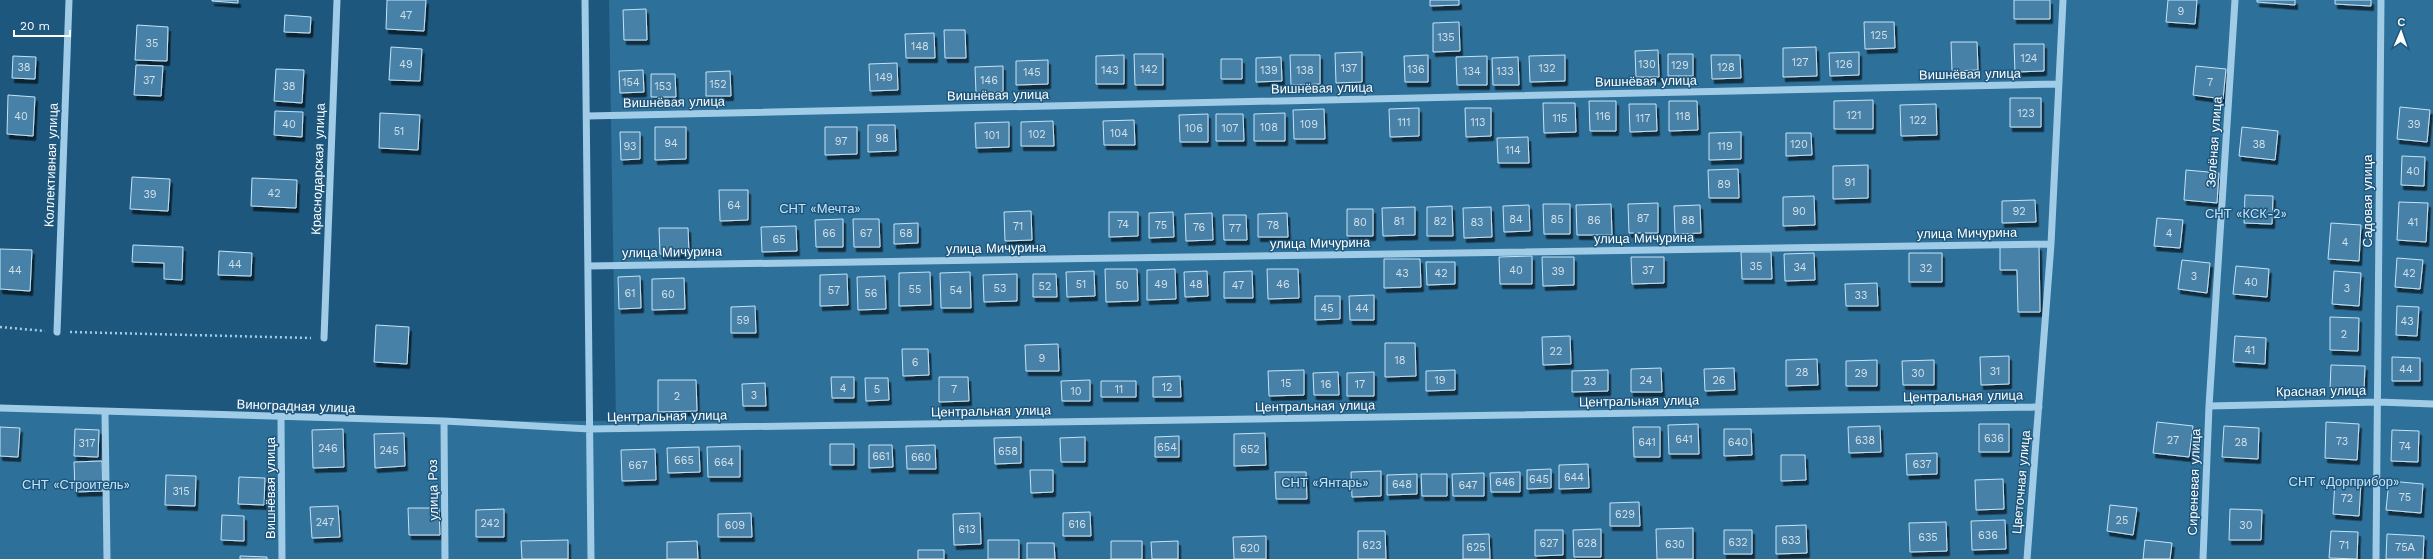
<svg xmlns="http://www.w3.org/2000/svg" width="2433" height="559" font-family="'Work Sans',sans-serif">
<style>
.green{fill:#2d709a}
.building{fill:#4681a7;stroke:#c4e3f6;filter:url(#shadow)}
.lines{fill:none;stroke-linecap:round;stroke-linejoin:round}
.path{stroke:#a1cce8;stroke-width:2.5;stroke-dasharray:2 3;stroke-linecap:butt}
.minor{stroke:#a1cce8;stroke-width:7}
.labels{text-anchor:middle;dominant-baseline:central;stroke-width:3;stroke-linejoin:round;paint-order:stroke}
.number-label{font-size:11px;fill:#d1e0e9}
.street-label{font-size:13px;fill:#fff;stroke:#1e577d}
.park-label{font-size:13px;fill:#c4e3f6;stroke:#1e577d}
</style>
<defs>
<filter id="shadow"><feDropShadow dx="2.5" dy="4.5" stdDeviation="0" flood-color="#0009"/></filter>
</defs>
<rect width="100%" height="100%" fill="#1e577d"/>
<!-- green -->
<path class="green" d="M609 0H2433V559H0V406L444 421H616Z"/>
<!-- building -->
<path class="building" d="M212 0H238V3L212 1Z
M387 0H426L424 31 386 29Z
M1430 0H1459V5L1430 6Z
M2014 0H2050V19H2014Z
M2168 0H2197L2195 24 2166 22Z
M2257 0H2295V5L2257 2Z
M2335 0H2371V6L2335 4Z
M646 9 647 40H624L623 10Z
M285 15 311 17 310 33 284 32Z
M1459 22 1460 51 1433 52V23Z
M1864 22H1894L1895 48 1865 49Z
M137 25 168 27 167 61 135 60Z
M944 30H965L966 58H945Z
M934 33 935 58H906L905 34Z
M1951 42H1977L1978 70 1952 71Z
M2014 44H2044V71L2015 72Z
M391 47 422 49 420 81 389 80Z
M1816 47 1817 76 1783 77V48Z
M1658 50 1659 77H1636L1635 51Z
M1362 52V82L1336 83 1335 53Z
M1859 52V75L1830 76 1829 53Z
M1134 54H1163V85H1135Z
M1668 54H1693V76H1668Z
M1124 55V84H1096V56Z
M1290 55H1320V84L1291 85Z
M1428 55V82H1405L1404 56Z
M1565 55V81L1530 82 1529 56Z
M1711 55H1740L1741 78 1712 79Z
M13 56 36 57 35 79 12 78Z
M1487 56V85H1457L1456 57Z
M1281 57 1282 81 1256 82V58Z
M1518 57 1519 85H1493L1492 58Z
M1221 59H1242V79H1221Z
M1048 60V84L1016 85V61Z
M897 63 898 90 870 91 869 64Z
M136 65 163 66 161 96 134 95Z
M1003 66V92L976 93 975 67Z
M2196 66 2226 69 2223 99 2193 95Z
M276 69 304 70 302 103 274 101Z
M643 70 644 92 620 93 619 71Z
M730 71 731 96H706V72Z
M651 74H675L676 97H651Z
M8 95 35 97 33 136 7 134Z
M2010 98H2041V127H2010Z
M1873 100V129H1834V101Z
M1589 101H1616V131H1590Z
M1669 101H1697L1698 130 1669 131Z
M1543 103H1575L1576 132 1544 133Z
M1629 104H1656L1657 131 1630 132Z
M1936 104 1937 135 1901 136 1900 105Z
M2400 107 2430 110 2427 142 2397 139Z
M1419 108V136L1390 137 1389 109Z
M1465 108H1491V136L1466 137Z
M1324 109 1325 139H1294L1293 110Z
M275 111 303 112 302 137 274 135Z
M380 113 420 115 418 150 379 148Z
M1285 113V141H1254V114Z
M1208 114V142H1180L1179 115Z
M1216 114H1243L1244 141H1216Z
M1134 120 1135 145H1104L1103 121Z
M1053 121 1054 146H1021V122Z
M1009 122V147L976 148 975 123Z
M868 125H895L896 151 868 152Z
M655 127H686V159L655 160Z
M825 127H857V154L825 155Z
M2242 127 2278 131 2275 160 2239 156Z
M620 132H640V159L621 160Z
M1741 132V159L1709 160V133Z
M1786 133H1811L1812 155 1786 156Z
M1528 137 1529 163H1498L1497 138Z
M2402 156 2425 157 2424 186 2401 185Z
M1868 165V198L1833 199V166Z
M1738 169 1739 198H1709L1708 170Z
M2186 170 2219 173 2217 203 2184 200Z
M132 177 170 179 168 211 130 209Z
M252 178 297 180 296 208 251 206Z
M719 190H748V220L720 221Z
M2245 195 2273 196 2272 224 2244 223Z
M1814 196 1815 225 1783 226V197Z
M2035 200 2036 222 2002 223V201Z
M2399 202 2428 203 2426 242 2397 240Z
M1658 203V233H1629L1628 204Z
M1543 204H1570V234H1544Z
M1611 204 1612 235H1577L1576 205Z
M1529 205 1530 231 1504 232 1503 206Z
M1700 205 1701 233 1675 234 1674 206Z
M1452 206 1453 236H1427V207Z
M1415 207V235L1383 236 1382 208Z
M1491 207 1492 237 1464 238 1463 208Z
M1347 209H1373V236H1347Z
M1031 211 1032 240 1005 241 1004 212Z
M1109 212H1138V236L1109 237Z
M1173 212 1174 237 1149 238V213Z
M1212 213 1213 240 1186 241 1185 214Z
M1287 213 1288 237H1258V214Z
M1223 215H1246L1247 240H1224Z
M2157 218 2183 220 2180 248 2154 246Z
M843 219V247H816L815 220Z
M853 219H879L880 247H854Z
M918 223V243L894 244V224Z
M2331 223 2361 225 2359 261 2328 259Z
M796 226 797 251 762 252 761 227Z
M659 228H688L689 254H660Z
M133 245 183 247 182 280 164 279V263L132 262Z
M2039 246 2040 312H2018L2017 270H2000V247Z
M0 249 32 250 30 291 0 289Z
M219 251 252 253 251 276 218 275Z
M1741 252H1771L1772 279H1742Z
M1814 253 1815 280 1785 281 1784 254Z
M1909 253H1942V282H1909Z
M1532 256V284H1500L1499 257Z
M1542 257H1574V285L1543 286Z
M1631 257H1664V283L1632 284Z
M2397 258 2423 260 2420 289 2395 287Z
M1384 259H1420L1421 287 1384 288Z
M2182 260 2210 263 2207 293 2178 289Z
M1426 262H1455V284L1427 285Z
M2236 266 2269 269 2267 297 2233 294Z
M1105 269H1137L1138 301 1106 302Z
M1175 269 1176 299 1147 300V270Z
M1267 269H1298L1299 298 1268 299Z
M1094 271 1095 296 1067 297 1066 272Z
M1207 271 1208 296 1185 297 1184 272Z
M1252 271 1253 298H1224V272Z
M2334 271 2361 273 2359 306 2332 304Z
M930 272 931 305 899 306V273Z
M970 272 971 308H941L940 273Z
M847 274 848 305 820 306V275Z
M1017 274V301L984 302 983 275Z
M1033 274H1056L1057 297H1033Z
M640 276 641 308 619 309 618 277Z
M885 276 886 309 858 310 857 277Z
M684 278 685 309 652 310V279Z
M1877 283 1878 306H1846L1845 284Z
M1374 295V320H1350L1349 296Z
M1315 296H1340V319L1315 320Z
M755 306 756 333H731V307Z
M2397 306 2419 307 2417 336 2396 335Z
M2330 317 2359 318 2358 351 2330 350Z
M376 325 409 327 407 364 374 362Z
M1570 336 1571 364 1543 365 1542 337Z
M2235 336 2266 338 2265 364 2233 362Z
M1385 343H1415L1416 376 1385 377Z
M1058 344 1059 371H1026L1025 345Z
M902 349H928L929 375 903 376Z
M2009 356V384L1981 385 1980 357Z
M2392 357 2420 358V381H2392Z
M1817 359 1818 385 1786 386V360Z
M1877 360V386H1846V361Z
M1934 360V385H1903L1902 361Z
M2331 365 2365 366 2364 391 2330 390Z
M1661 368 1662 392H1631V369Z
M1734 368 1735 390 1705 391 1704 369Z
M1304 370V395L1269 396 1268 371Z
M1455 370V390L1426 391V371Z
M1608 370V391L1572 392V371Z
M1338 372 1339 395H1314L1313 373Z
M1374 372V396H1347V373Z
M1180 376 1181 397H1153V377Z
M831 377H854V398H832Z
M939 377H968L969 401 939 402Z
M865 378H888L889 400 866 401Z
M658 380H696L697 411 658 412Z
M1090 380V401H1062L1061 381Z
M1101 381H1136V397H1101Z
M765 383 766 406H743L742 384Z
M2157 422 2193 426 2189 457 2153 453Z
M2326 422 2359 424 2357 460 2325 458Z
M1698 424 1699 454H1669L1668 425Z
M1979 424H2009V452H1979Z
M1880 426 1881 452 1849 453 1848 427Z
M2224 426 2259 428 2258 459 2222 457Z
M0 427 20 428 18 457 0 456Z
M1633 427H1660V457H1634Z
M75 429 99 430 98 457 74 456Z
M343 429 344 467 313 468 312 430Z
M1724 429H1751L1752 455 1724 456Z
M2392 430 2419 431 2418 462 2391 461Z
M404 433 405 466 375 468 374 434Z
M1265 433 1266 465 1234 466V434Z
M1179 436V457H1155V437Z
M1021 437V463L995 464 994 438Z
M1085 437V462H1061L1060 438Z
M830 444H854V465H830Z
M869 445H892L893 467 869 468Z
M935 445 936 469H907L906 446Z
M740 446V477H708L707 447Z
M699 447 700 472 668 473 667 448Z
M655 449 656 480 622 481 621 450Z
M1937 453V474L1907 475 1906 454Z
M1781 455H1805L1806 480 1781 481Z
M102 461 103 491 75 492 74 462Z
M1588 464 1589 488 1559 489V465Z
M1551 469V488L1527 489V470Z
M1030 470H1053V492L1031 493Z
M1381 471V496L1352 497 1351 472Z
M1275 472H1306L1307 499H1276Z
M1520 472V492H1491L1490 473Z
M1484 473V496H1453L1452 474Z
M1417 474V494L1387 495V475Z
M1421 474H1447V496H1422Z
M166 475 196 476 195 506 165 505Z
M239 477 265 478 264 505 238 504Z
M2003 479 2004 509 1976 510 1975 480Z
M2335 480 2361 482 2359 516 2333 514Z
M2389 481 2423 484 2421 513 2386 510Z
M1639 502 1640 526H1610V503Z
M2110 505 2137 508 2133 535 2107 531Z
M338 506 340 537 312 538 310 507Z
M408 508H439L440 535H409Z
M504 509V537H476V510Z
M2230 509 2262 510 2261 540H2229Z
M1090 512 1091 536H1063V513Z
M751 513 752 537H718V514Z
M980 513 981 544 954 545 953 514Z
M222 515 244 516V541L221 540Z
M2005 520 2006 549 1972 550 1971 521Z
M1946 522 1947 551 1910 552 1909 523Z
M1806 525 1807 553 1776 554V526Z
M1693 528V559H1657L1656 529Z
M1601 529V557H1574L1573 530Z
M1535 530H1563V555L1535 556Z
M1724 530H1752V554H1724Z
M1358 531H1385L1386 559H1358Z
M2331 531 2358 532 2357 559 2329 558Z
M1489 534 1490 559H1463V535Z
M2387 534 2424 536 2423 559H2386Z
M1266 536V559H1234L1233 537Z
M568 540V559H522L521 541Z
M988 540H1019V559H988Z
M2145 540 2172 543 2170 559H2143Z
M697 541 698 559H667V542Z
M1111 541H1142V559H1111Z
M1178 541V559H1152L1151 542Z
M1027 543H1054L1055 559H1027Z
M918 550H944V559H918Z
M240 556 267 557V559H240Z"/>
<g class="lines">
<!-- path -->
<path class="path" d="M0 327 45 331
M70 332 311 338"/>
<!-- minor -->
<path class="minor" d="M585 0 591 559
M587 116 2058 84
M588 266 2051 244
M57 332 69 0
M324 338 337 0
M2209 406 2378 402 2433 404
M0 408 444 421 590 429 2039 407
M105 412 107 559
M281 417 282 559
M444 421 445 559
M2027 559 2051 244 2063 0
M2203 559 2209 406 2235 0
M2376 559 2381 0"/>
</g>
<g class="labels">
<!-- number labels -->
<g class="number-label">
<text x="2181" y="11">9</text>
<text x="406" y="15">47</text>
<text x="1879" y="35">125</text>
<text x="1446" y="37">135</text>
<text x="152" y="43">35</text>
<text x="920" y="46">148</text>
<text x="2029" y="58">124</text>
<text x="1800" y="62">127</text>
<text x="406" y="64">49</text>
<text x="1647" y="64">130</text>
<text x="1844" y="64">126</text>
<text x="1680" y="65">129</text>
<text x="24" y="67">38</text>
<text x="1726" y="67">128</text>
<text x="1349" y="68">137</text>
<text x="1547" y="68">132</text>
<text x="1149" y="69">142</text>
<text x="1416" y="69">136</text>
<text x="1110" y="70">143</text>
<text x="1269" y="70">139</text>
<text x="1305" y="70">138</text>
<text x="1472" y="71">134</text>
<text x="1505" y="71">133</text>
<text x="1032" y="72">145</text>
<text x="884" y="77">149</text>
<text x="149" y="80">37</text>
<text x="989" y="80">146</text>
<text x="631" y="82">154</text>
<text x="2210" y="82">7</text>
<text x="718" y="84">152</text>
<text x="289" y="86">38</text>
<text x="663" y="86">153</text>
<text x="2026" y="113">123</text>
<text x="1854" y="115">121</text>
<text x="21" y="116">40</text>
<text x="1603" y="116">116</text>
<text x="1683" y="116">118</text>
<text x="1560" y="118">115</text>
<text x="1643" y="118">117</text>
<text x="1918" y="120">122</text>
<text x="1404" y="122">111</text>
<text x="1478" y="122">113</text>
<text x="289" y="124">40</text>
<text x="1309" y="124">109</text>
<text x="2414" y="124">39</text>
<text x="1269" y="127">108</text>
<text x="1194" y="128">106</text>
<text x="1230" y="128">107</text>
<text x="399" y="131">51</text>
<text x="1119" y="133">104</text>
<text x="1037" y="134">102</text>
<text x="992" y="135">101</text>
<text x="882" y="138">98</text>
<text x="841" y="141">97</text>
<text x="671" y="143">94</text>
<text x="1799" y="144">120</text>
<text x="2259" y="144">38</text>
<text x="630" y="146">93</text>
<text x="1725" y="146">119</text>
<text x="1513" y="150">114</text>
<text x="2413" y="171">40</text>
<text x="1850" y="182">91</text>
<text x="1724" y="184">89</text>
<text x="274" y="193">42</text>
<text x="150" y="194">39</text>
<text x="734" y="205">64</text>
<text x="1799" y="211">90</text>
<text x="2019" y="211">92</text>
<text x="1643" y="218">87</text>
<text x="1516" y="219">84</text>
<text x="1557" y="219">85</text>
<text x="1594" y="220">86</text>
<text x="1688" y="220">88</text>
<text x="1399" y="221">81</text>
<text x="1440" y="221">82</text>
<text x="1360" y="222">80</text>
<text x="1477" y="222">83</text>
<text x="2413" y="222">41</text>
<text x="1123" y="224">74</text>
<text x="1161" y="225">75</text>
<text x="1273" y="225">78</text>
<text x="1018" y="226">71</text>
<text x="1199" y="227">76</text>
<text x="1235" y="228">77</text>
<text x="829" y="233">66</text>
<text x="866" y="233">67</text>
<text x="906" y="233">68</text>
<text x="2169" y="233">4</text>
<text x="779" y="239">65</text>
<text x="2345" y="242">4</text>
<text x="235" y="264">44</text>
<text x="1756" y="266">35</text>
<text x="1800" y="267">34</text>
<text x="1926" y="268">32</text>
<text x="15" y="270">44</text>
<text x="1516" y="270">40</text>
<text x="1648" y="270">37</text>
<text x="1558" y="271">39</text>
<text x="1402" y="273">43</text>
<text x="1441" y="273">42</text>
<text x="2409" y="273">42</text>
<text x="2194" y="276">3</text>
<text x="2251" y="282">40</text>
<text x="1081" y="284">51</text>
<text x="1161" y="284">49</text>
<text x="1196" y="284">48</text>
<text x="1283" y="284">46</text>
<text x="1122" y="285">50</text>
<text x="1238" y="285">47</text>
<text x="1045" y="286">52</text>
<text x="1000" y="288">53</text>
<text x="2347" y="288">3</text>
<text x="915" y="289">55</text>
<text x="834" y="290">57</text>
<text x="956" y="290">54</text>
<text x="630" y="293">61</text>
<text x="871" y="293">56</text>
<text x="668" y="294">60</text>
<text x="1861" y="295">33</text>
<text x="1327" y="308">45</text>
<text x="1362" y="308">44</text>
<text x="743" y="320">59</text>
<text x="2407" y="321">43</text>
<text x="2344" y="334">2</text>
<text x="2250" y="350">41</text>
<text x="1556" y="351">22</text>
<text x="1042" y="358">9</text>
<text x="1400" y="360">18</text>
<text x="915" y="362">6</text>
<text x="2406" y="369">44</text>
<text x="1995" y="371">31</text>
<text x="1802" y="372">28</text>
<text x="1861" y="373">29</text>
<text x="1918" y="373">30</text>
<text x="1440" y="380">19</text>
<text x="1646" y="380">24</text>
<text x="1719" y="380">26</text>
<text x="1590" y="381">23</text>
<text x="1286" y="383">15</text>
<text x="1326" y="384">16</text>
<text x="1360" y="384">17</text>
<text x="1167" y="387">12</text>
<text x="843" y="388">4</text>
<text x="877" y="389">5</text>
<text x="954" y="389">7</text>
<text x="1119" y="389">11</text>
<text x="1076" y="391">10</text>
<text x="754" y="395">3</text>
<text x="677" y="396">2</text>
<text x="1994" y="438">636</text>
<text x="1684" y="439">641</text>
<text x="1865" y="440">638</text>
<text x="2173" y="440">27</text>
<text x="2342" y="441">73</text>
<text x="1647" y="442">641</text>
<text x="1738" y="442">640</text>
<text x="2241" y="442">28</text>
<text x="87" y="443">317</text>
<text x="2405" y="446">74</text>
<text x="1167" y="447">654</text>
<text x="328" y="448">246</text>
<text x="1250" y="449">652</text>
<text x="389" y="450">245</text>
<text x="1008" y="451">658</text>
<text x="881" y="456">661</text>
<text x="921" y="457">660</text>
<text x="684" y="460">665</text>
<text x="724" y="462">664</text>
<text x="1922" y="464">637</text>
<text x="638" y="465">667</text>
<text x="1574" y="477">644</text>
<text x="1539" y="479">645</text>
<text x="1505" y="482">646</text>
<text x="1402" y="484">648</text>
<text x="1468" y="485">647</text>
<text x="181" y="491">315</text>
<text x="2405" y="497">75</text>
<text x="2347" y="498">72</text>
<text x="1625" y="514">629</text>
<text x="2122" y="520">25</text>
<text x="325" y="522">247</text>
<text x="490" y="523">242</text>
<text x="1077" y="524">616</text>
<text x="735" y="525">609</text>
<text x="2246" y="525">30</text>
<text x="967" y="529">613</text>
<text x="1988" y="535">636</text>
<text x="1928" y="537">635</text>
<text x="1791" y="540">633</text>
<text x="1738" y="542">632</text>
<text x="1549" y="543">627</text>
<text x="1587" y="543">628</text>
<text x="1675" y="544">630</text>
<text x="1372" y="545">623</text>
<text x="2344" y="545">71</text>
<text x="1476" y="547">625</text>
<text x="2405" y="547">75А</text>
<text x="1250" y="548">620</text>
</g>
<!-- street labels -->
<g class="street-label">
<text transform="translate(1970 74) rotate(-1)">Вишнёвая улица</text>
<text transform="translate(1646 81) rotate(-1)">Вишнёвая улица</text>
<text transform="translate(1322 88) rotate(-1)">Вишнёвая улица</text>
<text transform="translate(998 95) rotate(-1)">Вишнёвая улица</text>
<text transform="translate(674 102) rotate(-1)">Вишнёвая улица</text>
<text transform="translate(2214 142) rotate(-86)">Зелёная улица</text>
<text transform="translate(51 165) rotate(-88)">Коллективная улица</text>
<text transform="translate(318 169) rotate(-88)">Краснодарская улица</text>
<text transform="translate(2367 201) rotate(-90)">Садовая улица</text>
<text transform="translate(1967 233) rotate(-1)">улица Мичурина</text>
<text transform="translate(1644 238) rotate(-1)">улица Мичурина</text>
<text transform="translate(1320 243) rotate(-1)">улица Мичурина</text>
<text transform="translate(996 248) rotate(-1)">улица Мичурина</text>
<text transform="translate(672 252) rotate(-1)">улица Мичурина</text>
<text transform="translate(2321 391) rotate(-1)">Красная улица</text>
<text transform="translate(1963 396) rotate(-1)">Центральная улица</text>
<text transform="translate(1639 401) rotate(-1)">Центральная улица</text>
<text transform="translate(296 406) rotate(2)">Виноградная улица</text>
<text transform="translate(1315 406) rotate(-1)">Центральная улица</text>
<text transform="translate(991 411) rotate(-1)">Центральная улица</text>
<text transform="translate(667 416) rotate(-1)">Центральная улица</text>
<text transform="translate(2021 482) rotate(-85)">Цветочная улица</text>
<text transform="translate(2194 482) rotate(-88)">Сиреневая улица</text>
<text transform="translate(270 488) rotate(-90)">Вишнёвая улица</text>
<text transform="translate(433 490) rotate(-91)">улица Роз</text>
</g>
<!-- park labels -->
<g class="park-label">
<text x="820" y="208">СНТ «Мечта»</text>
<text x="2246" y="213">СНТ «КСК-2»</text>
<text x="2344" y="481">СНТ «Дорприбор»</text>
<text x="1325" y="482">СНТ «Янтарь»</text>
<text x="76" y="484">СНТ «Строитель»</text>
</g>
</g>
<!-- north arrow -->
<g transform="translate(2401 32) rotate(2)" stroke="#1e577d" stroke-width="3" paint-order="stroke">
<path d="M0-3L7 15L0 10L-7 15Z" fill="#ffffff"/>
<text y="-6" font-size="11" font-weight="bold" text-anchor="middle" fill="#ffffff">С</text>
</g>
<!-- scale -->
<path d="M14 30v6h56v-6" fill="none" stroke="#ffffff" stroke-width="2"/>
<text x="20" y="30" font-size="12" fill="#ffffff" stroke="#1e577d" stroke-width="3" paint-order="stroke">20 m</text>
</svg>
